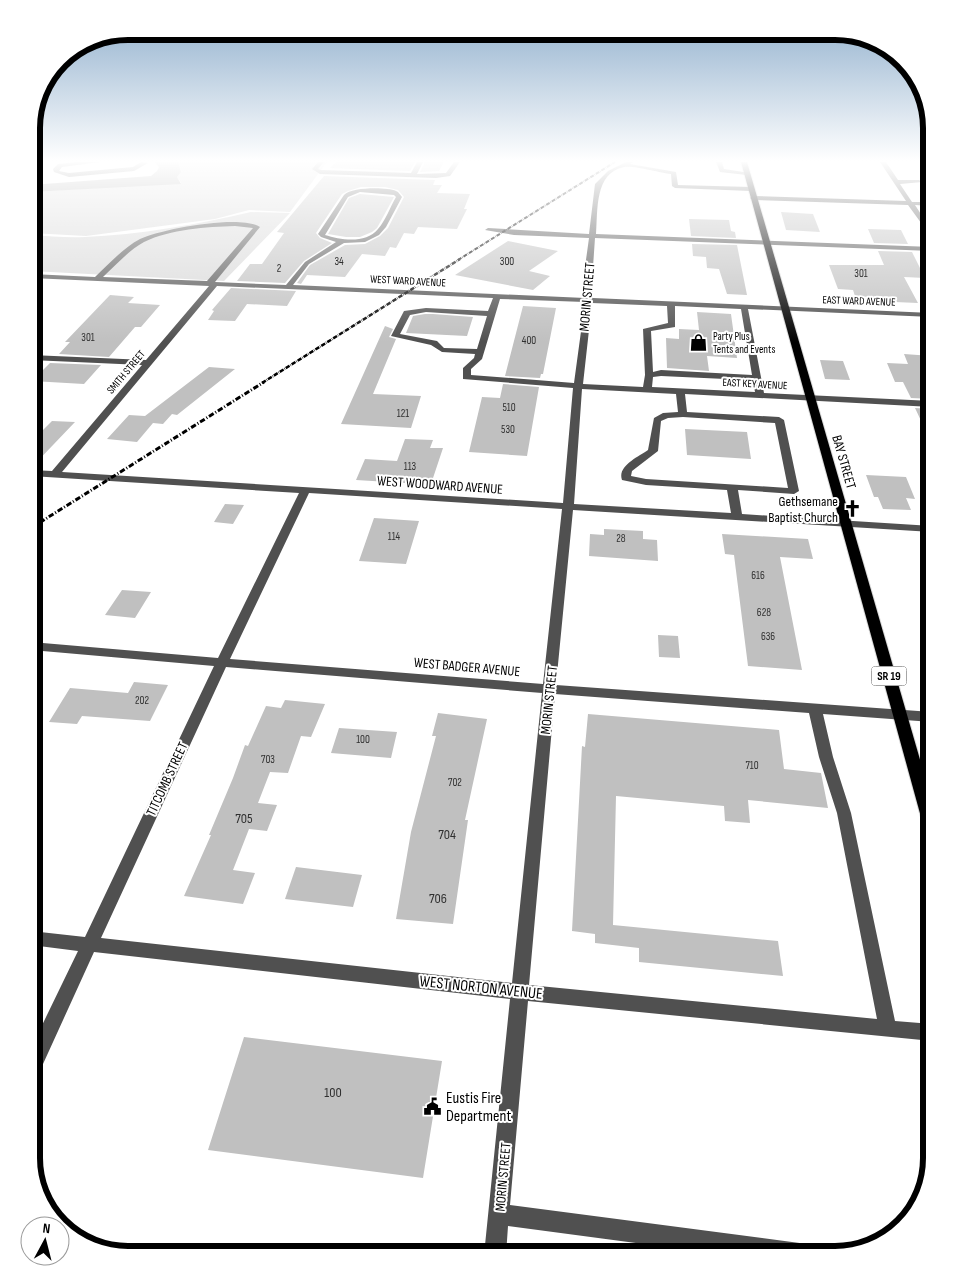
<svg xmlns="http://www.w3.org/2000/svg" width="963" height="1286" font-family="'Sofia Sans Condensed',sans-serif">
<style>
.green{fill:#d7d7d7}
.water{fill:#9e9e9e}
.building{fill:#c0c0c0}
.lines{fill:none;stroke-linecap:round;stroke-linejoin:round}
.major-casing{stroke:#dbdbdb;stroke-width:2}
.minor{fill:#505050;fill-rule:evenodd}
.major{fill:#000;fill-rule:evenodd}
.rail-far2{stroke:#000;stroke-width:2;stroke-dasharray:4 1 0.5 1;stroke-linecap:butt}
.rail-far1{stroke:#000;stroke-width:2.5;stroke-dasharray:4.5 1 0.5 1;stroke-linecap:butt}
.rail{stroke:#000;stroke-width:3;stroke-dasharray:5.5 2 1 2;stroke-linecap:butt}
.labels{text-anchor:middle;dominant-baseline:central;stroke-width:4;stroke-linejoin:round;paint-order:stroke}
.number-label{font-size:11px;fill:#303030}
.far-street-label{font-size:11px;fill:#000;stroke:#fff}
.far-poi-label{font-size:11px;fill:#000;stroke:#fff;text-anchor:start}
.shield{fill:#fff;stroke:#4c4c4c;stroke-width:1}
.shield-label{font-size:12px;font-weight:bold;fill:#000}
.street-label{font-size:14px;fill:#000;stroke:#fff}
.poi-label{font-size:14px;fill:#000;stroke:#fff;text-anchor:end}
.near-number-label{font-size:14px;fill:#303030}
.near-street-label{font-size:16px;fill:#000;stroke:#fff}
.near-poi-label{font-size:16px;fill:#000;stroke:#fff;text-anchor:start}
.rim{fill:none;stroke:#000;stroke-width:6}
</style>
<rect width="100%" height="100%" fill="#fff"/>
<!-- green -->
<path class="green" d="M178 162H327L290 212 249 210 215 219 86 236 31 233V192L181 183 177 177 181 172Z
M251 212 290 213 224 281 31 271V235C49 236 67 238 85 237 138 235 199 224 251 212Z"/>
<!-- water -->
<path class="water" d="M155 162H178L181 172 177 177 181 184 31 192V185L151 176 157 171 159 167Z"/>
<!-- building -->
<path class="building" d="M336 162H415L410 171 330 168Z
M425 162H444L439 171 420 172Z
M324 176 435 180 433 185H442L437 193 470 194 464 209H467L457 229 418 227 414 234 404 233 396 248 390 247 385 256 362 254 345 277 307 275 301 284 297 283 310 265 345 245 365 244 380 236 388 228 404 197 398 190 385 187H361L348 191 342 194 316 233 320 238 332 243 304 261 285 283 237 281 250 264H262L284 233 277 232Z
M360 194 394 197 377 228 372 232 360 237H346L328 234 349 198Z
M781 212 813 214 820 232 786 230Z
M689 219 729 220 731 231 735 232 736 238 691 236Z
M868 229 901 230 908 244 874 243Z
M508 241 558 251 529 271 550 276 533 290 455 275Z
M692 244 737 245 747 295 727 294 719 269 707 268 706 257 693 256Z
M878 251 912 252 925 278 904 277 918 303 872 301 870 297 855 296 853 290 838 289 829 265H884Z
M231 288 296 291 287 306 247 304 235 321 208 320 214 311 212 310Z
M110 295 134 297 128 303 160 305 141 327H135L109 357 59 354 70 342H65Z
M523 306 556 308 543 374H541L540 378 505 376Z
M697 312 731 314 737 358 707 356 709 371 667 368 666 338 679 339V329L699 330Z
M425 314H433L473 317 467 336 406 333 413 316Z
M385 326 393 329 389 337 396 339 373 394 421 396 411 428 341 424Z
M904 354 932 356V399L911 398 903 382H895L887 363 908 364Z
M820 360 843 361 850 380 825 379Z
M50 363 101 365 84 384 32 381Z
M209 367 235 369 177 415 172 414 163 424 153 423 137 442 107 439 129 415 145 416Z
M503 384 539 387 527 456 469 452 482 397 500 398Z
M915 408 932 409V444Z
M52 421 75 422 31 468V442Z
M685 429 747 432 751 459 687 455Z
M405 439 433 440 430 448H443L432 481 407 479 405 483 356 480 365 459 397 461Z
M866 475 906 477 915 499 906 498 911 510 883 509 878 497H874Z
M225 504 244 505 233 524 214 522Z
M374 518 419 521 406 564 359 561Z
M604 529 643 531V539L657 540 658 561 589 556 590 534 604 535Z
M722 534 808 539 813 559 780 557 802 670 748 666 734 555 725 554Z
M122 590 151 592 135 618 105 615Z
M658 635 678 636 680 658 659 657Z
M134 682 168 685 150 721 82 716 77 724 49 722 70 688 128 693Z
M285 700 325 704 311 737 301 736 288 773 270 772 258 803 277 805 267 831 249 829 233 870 255 873 243 904 184 896 211 835H209L233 778 245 745 248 746 266 706 281 708Z
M438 713 487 719 465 820H468L453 924 396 919 411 832 436 736H432Z
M588 714 779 730 784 769 821 773 828 808 748 800 750 823 725 821 724 806 616 796 613 925 778 941 783 976 639 962V948L595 943V934L572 931 582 746 585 747Z
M339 728 397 732 391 758 331 753Z
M296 867 362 875 353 907 285 899Z
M244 1037 442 1061 423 1178 208 1150Z"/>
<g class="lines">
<defs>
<path id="major" d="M741 162H747L932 801V834L927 832 924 828Z"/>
</defs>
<!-- major casing -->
<use href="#major" class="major-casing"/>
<!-- minor -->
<path class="minor" d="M76 162H100L62 167 59 171 69 173 133 167 141 162 148 163 134 171 69 177 54 172 53 169 58 164Z
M318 162H324L318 169 321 170 411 173 417 162H423L417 174 446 173 454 162H460L450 176 436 178 320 174 312 169Z
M626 162H633L630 164 676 172 678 185 751 187 754 189 751 191 675 188 672 186 671 174C661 173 633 165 624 167 594 173 598 211 596 234L932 247V251L595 238 593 267V298L932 313V317L748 309 764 393 932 401V407L685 394 687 412 779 417 784 420 799 491 794 494 738 490 742 514 932 526V532L573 510 556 685 932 712V722L823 714 833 757 851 813 895 1021 932 1024V1041L528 1001 510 1205 807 1244 815 1247 818 1255H726L508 1226 506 1255H484L510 999 94 952 38 1075 31 1078V1048L78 951 31 945V931L85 937 214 666 31 650V642L218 658 299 493 31 476V470L52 471 142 365 31 360V355L146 360 209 286 31 278V274L95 277C109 264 123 248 140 239 161 229 241 214 260 227L215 282 286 285 305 262 336 242 321 237 318 234 344 195C352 187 386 187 396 191 399 192 400 195 402 197L386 227 379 235 365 242 344 243 309 264 293 285 585 298V267L589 238 514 235 485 230 488 228 589 234 595 184 608 171ZM360 192 394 195 396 197C390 207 386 220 378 229 366 244 341 240 325 235L348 197ZM235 226 253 228 207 281 103 277C116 265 129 250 144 242 171 229 206 227 235 226ZM217 286 493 298 488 311 426 308 404 311 391 336 431 345 442 352 475 354 474 358 463 368V379L573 388 563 503 62 472ZM500 299 585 302 574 383 471 375V369L482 359ZM592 303 667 306 668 323 643 329 645 375 643 387 583 384ZM675 306 741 309 752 375 661 370 653 372 651 331 675 327ZM426 312 487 316 477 349 444 348 437 341 400 334 410 315ZM661 376 747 380 753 382 755 392 652 387 653 377ZM582 389 676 394 678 412 663 413 654 418 648 450C638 457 617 466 622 480L646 485 727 490 731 513 574 504ZM683 417 775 423 788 488 646 479 631 476 632 471 658 451 661 421 668 418ZM309 493 562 509 543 684 230 659ZM226 667 542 693 512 983 101 938ZM555 694 809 713 819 757 837 813 877 1019 529 985Z
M716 162H722L724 169 750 173 747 175 720 172Z
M880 162H886L898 180H919L922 182 900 184 912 202H932V206L915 205 932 231V238L908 205 753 200 750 198 753 196 906 201Z"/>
<!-- major -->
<use href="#major" class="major"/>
<!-- rail-far2 -->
<path class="rail-far2" d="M458 260 615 162"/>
<!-- rail-far1 -->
<path class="rail-far1" d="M262 383 460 259"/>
<!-- rail -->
<path class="rail" d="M31 528 264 382"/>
</g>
<!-- sky -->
<linearGradient id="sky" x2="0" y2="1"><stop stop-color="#8aabca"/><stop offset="0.47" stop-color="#fff"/><stop offset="1" stop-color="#fff" stop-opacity="0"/></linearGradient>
<rect width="963" height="342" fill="url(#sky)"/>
<!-- icons -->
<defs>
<symbol id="shop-bare" viewBox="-9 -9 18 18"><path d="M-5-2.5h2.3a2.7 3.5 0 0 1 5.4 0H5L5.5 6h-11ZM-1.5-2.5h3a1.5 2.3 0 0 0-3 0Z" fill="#000" stroke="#fff" stroke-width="2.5" paint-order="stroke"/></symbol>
<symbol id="church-bare" viewBox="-9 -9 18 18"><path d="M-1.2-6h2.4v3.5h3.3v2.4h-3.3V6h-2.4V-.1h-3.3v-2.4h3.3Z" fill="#000" stroke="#fff" stroke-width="2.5" paint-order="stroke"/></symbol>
<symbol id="civic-bare" viewBox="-9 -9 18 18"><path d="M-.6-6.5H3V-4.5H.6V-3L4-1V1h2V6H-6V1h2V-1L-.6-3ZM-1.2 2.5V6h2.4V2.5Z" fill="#000" stroke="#fff" stroke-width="2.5" paint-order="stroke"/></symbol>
</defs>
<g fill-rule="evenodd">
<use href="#shop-bare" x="686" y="330" width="25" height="25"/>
<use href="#church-bare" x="840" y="496" width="25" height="25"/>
<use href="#civic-bare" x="420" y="1094" width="25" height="25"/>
</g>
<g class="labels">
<!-- number labels -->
<g class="number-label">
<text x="339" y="261">34</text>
<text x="507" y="261">300</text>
<text x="279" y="268">2</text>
<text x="861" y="273">301</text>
<text x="88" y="337">301</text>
<text x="529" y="340">400</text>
<text x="509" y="407">510</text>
<text x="403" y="413">121</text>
<text x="508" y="429">530</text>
<text x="410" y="466">113</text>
<text x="394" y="536">114</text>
<text x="621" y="538">28</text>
<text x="758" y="575">616</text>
<text x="764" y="612">628</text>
<text x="768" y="636">636</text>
<text x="142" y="700">202</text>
<text x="363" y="739">100</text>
<text x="268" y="759">703</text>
<text x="752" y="765">710</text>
<text x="455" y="782">702</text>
</g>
<!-- far-street labels -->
<g class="far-street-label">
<text transform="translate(408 281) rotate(3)">WEST WARD AVENUE</text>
<text transform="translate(859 301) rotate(2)">EAST WARD AVENUE</text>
<text transform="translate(126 372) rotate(-50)">SMITH STREET</text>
<text transform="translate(755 384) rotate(3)">EAST KEY AVENUE</text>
</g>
<!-- far-poi labels -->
<g class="far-poi-label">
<text x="713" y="336">Party Plus<tspan x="713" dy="13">Tents and Events</tspan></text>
</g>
<!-- shield labels -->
<rect class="shield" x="871.5" y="666.5" width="35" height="19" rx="4"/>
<g class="shield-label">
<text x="889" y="676">SR 19</text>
</g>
<!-- street labels -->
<g class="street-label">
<text transform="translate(587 297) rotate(-85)">MORIN STREET</text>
<text transform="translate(844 462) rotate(74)">BAY STREET</text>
<text transform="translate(440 485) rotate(4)">WEST WOODWARD AVENUE</text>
<text transform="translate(467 667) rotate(5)">WEST BADGER AVENUE</text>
<text transform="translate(549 700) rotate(-84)">MORIN STREET</text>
<text transform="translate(167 779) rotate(-65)">TITCOMB STREET</text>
<text transform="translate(503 1177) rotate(-85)">MORIN STREET</text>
</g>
<!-- poi labels -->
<g class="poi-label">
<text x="838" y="501">Gethsemane<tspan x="838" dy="16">Baptist Church</tspan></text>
</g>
<!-- near-number labels -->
<g class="near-number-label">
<text x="244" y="818">705</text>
<text x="447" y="834">704</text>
<text x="438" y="898">706</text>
<text x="333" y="1092">100</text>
</g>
<!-- near-street labels -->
<g class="near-street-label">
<text transform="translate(481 988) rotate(6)">WEST NORTON AVENUE</text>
</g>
<!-- near-poi labels -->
<g class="near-poi-label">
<text x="446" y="1098">Eustis Fire<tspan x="446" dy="18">Department</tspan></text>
</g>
</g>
<!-- crop -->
<path d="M0 0H963V1286H0ZM128 40H835A88 88 0 0 1 923 128V1158A88 88 0 0 1 835 1246H128A88 88 0 0 1 40 1158V128A88 88 0 0 1 128 40Z" fill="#fff" fill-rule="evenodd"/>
<path class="rim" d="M128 40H835A88 88 0 0 1 923 128V1158A88 88 0 0 1 835 1246H128A88 88 0 0 1 40 1158V128A88 88 0 0 1 128 40Z"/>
<!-- north arrow -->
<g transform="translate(45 1241) rotate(7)"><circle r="24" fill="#ffffff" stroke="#999999"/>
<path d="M0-4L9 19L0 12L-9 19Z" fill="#000000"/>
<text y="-8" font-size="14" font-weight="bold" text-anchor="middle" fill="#000000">N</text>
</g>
</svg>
